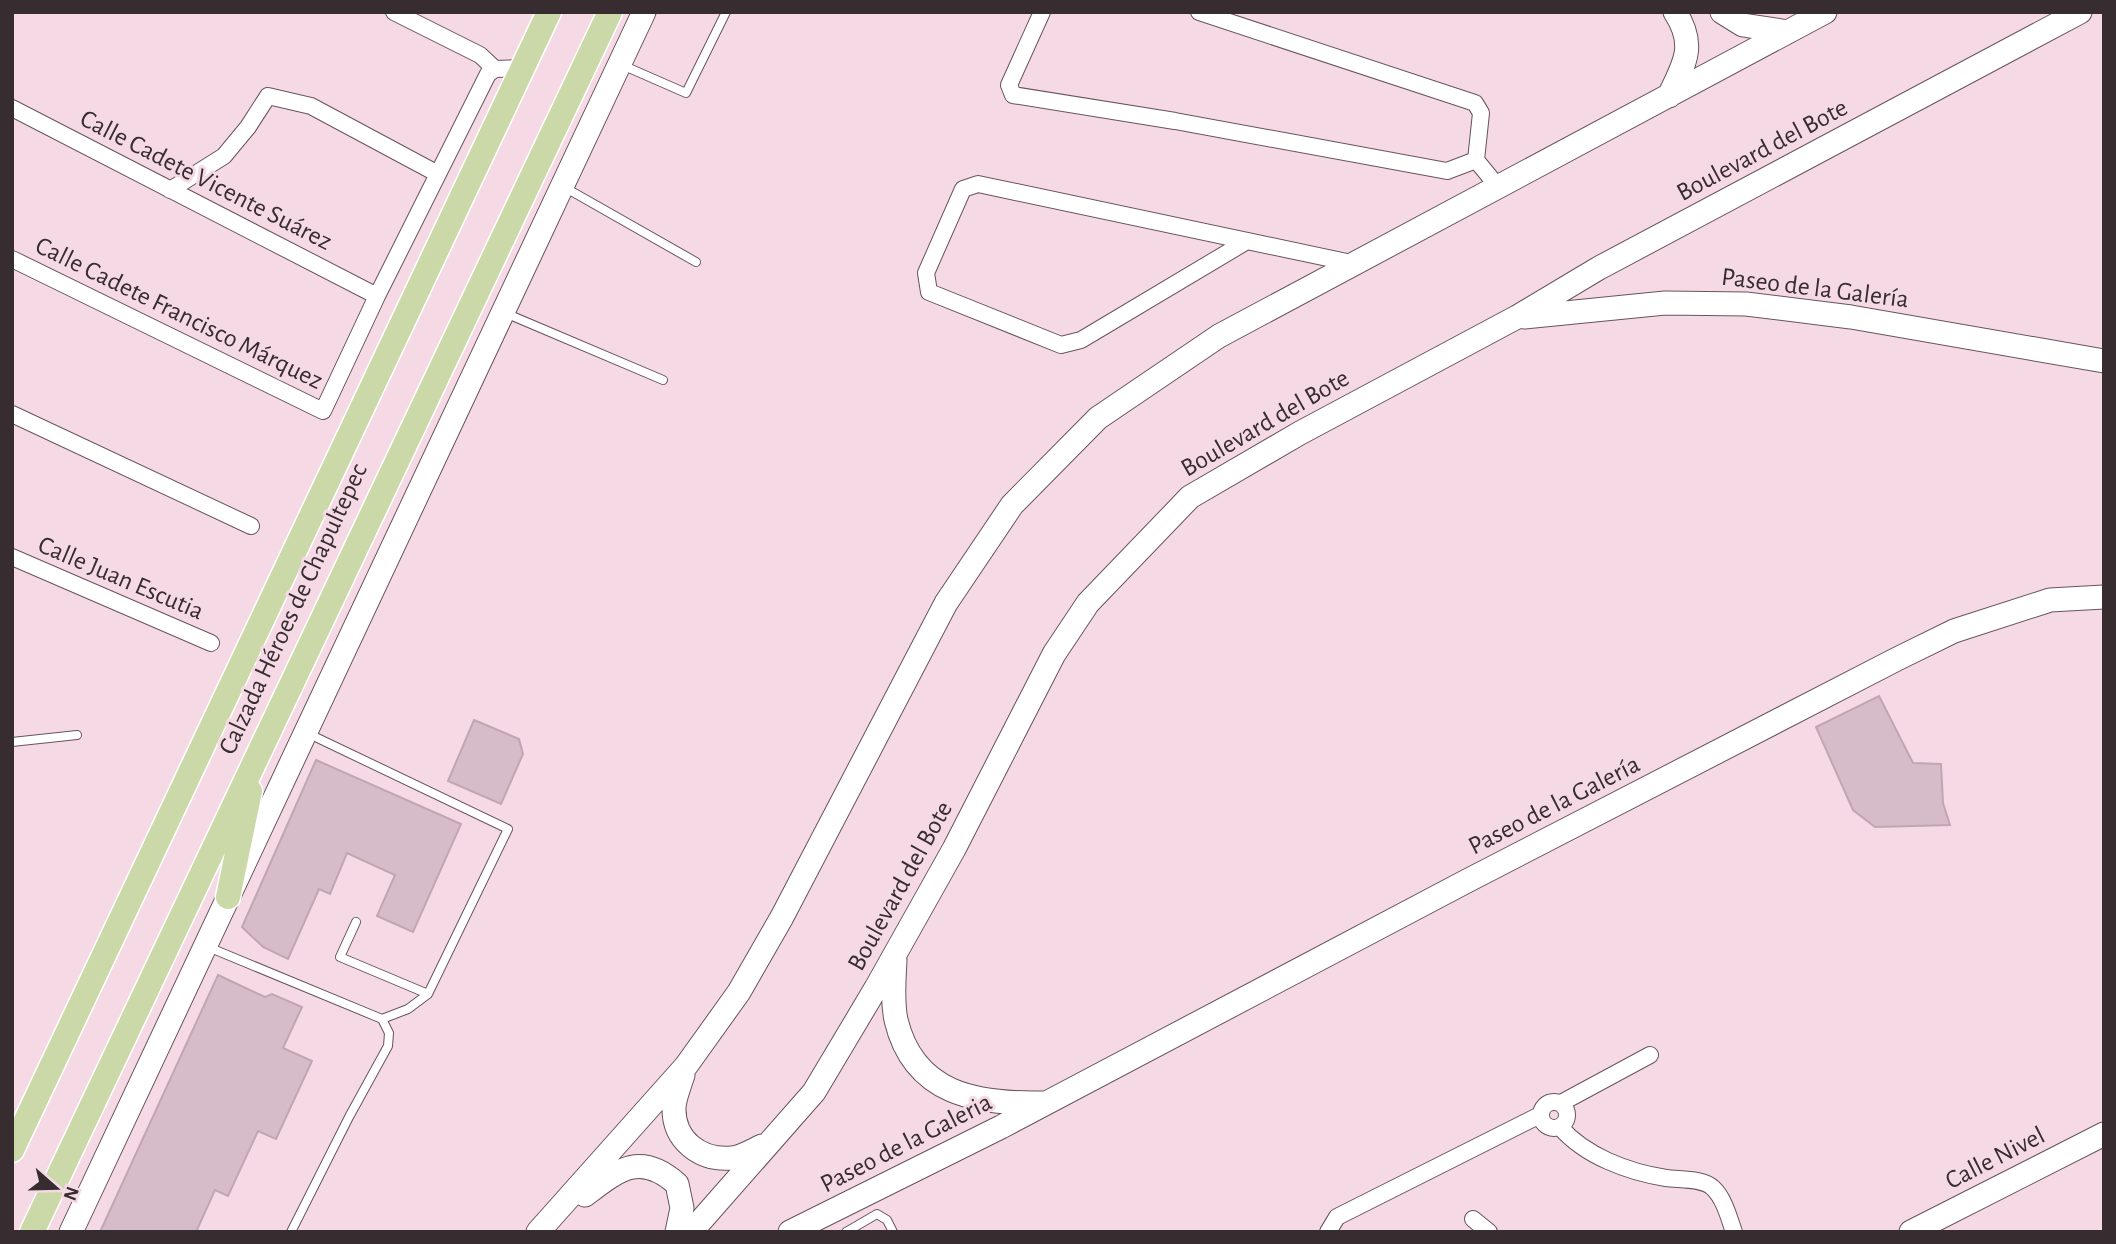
<svg xmlns="http://www.w3.org/2000/svg" width="2116" height="1244" font-family="'Alegreya Sans',sans-serif">
<style>
.building{fill:#d6bcc8;stroke:#bfa6b1;stroke-width:2}
.lines{fill:none;stroke-linecap:round;stroke-linejoin:round}
.lane-casing{stroke:#69535d;stroke-width:10}
.street-casing{stroke:#69535d;stroke-width:18}
.secondary-casing{stroke:#69535d;stroke-width:25}
.primary-casing{stroke:#fff;stroke-width:27}
.lane{stroke:#fff;stroke-width:8}
.street{stroke:#fff;stroke-width:16}
.secondary{stroke:#fff;stroke-width:23}
.primary{stroke:#cbd9a8;stroke-width:24}
.labels{text-anchor:middle;dominant-baseline:central;stroke-width:6;stroke-linejoin:round;paint-order:stroke}
.street-label{font-size:26px;fill:#372d31;stroke:#f5dae5}
</style>
<rect width="100%" height="100%" fill="#f5dae5"/>
<!-- building -->
<path class="building" d="M1879 696 1913 763 1941 764 1943 803 1950 825 1875 827 1853 810 1816 727Z
M474 720 519 739 523 754 501 804 448 781Z
M316 760 461 824 413 932 377 916 395 875 347 853 330 894 319 889 288 959 263 947 242 927Z
M218 975 265 997 272 994 302 1007 283 1048 312 1061 276 1139 258 1131 228 1196 215 1190 196 1232H100Z"/>
<g class="lines">
<defs>
<path id="lane" d="M622 65 686 93 726 12
M564 187 696 262
M505 313 663 380
M307 733 508 829 428 994 408 1009 382 1019
M12 742 77 735
M356 922 340 957 428 994
M208 947 382 1019 389 1033 388 1046 349 1117 291 1232
M846 1232 877 1214 887 1220 893 1232"/>
<path id="street" d="M394 12 480 55 495 69
M1042 12 1009 85 1013 95 1175 121 1447 171 1476 160
M1199 12 1475 103 1481 113 1476 160
M12 108 377 296
M1476 160 1499 188
M170 190 224 156 248 127 268 96 311 106 438 174
M1247 241 1081 340 1061 345 929 292 926 273 963 189 978 184 1356 264
M12 259 323 411 377 296 488 74 495 69 523 68
M12 414 251 526
M12 557 211 643
M1541 1115a13 13 0 1 1 26 0a13 13 0 1 1-26 0Z
M1561 1103 1650 1055
M1560 1127C1585 1156 1628 1172 1666 1178 1680 1180 1703 1178 1713 1188 1724 1198 1729 1218 1734 1232
M1473 1219 1489 1232
M1328 1232 1337 1217 1540 1115"/>
<path id="secondary" d="M1722 12 1743 25 1788 32
M1669 96C1684 64 1697 46 1675 12
M1524 317 1665 303 1746 304 1851 317 2104 361
M895 960C894 980 892 1001 896 1020 914 1095 977 1104 1042 1103
M683 1075C680 1085 675 1096 674 1107 673 1140 700 1161 732 1158 742 1157 753 1150 762 1146
M585 1195C618 1170 640 1151 677 1184L682 1208 677 1232
M71 1232 644 12
M538 1232 686 1066 739 992 782 917 946 603 1012 505 1098 418 1219 336 1825 12
M691 1232 814 1092 876 988 954 849 1054 654 1088 603 1190 497 1300 433 1517 317 1599 268 2080 12
M790 1232 1001 1127 1465 882 1897 659 1954 631 2050 600 2104 597
M1911 1232 2104 1134"/>
<path id="primary" d="M228 897 250 791
M12 1150 549 12
M32 1232 610 12"/>
</defs>
<!-- lane casing -->
<use href="#lane" class="lane-casing"/>
<!-- street casing -->
<use href="#street" class="street-casing"/>
<!-- secondary casing -->
<use href="#secondary" class="secondary-casing"/>
<!-- primary casing -->
<use href="#primary" class="primary-casing"/>
<!-- lane -->
<use href="#lane" class="lane"/>
<!-- street -->
<use href="#street" class="street"/>
<!-- secondary -->
<use href="#secondary" class="secondary"/>
<!-- primary -->
<use href="#primary" class="primary"/>
</g>
<g class="labels">
<!-- street labels -->
<g class="street-label">
<text transform="translate(1762 150) rotate(-28)">Boulevard del Bote</text>
<text transform="translate(206 180) rotate(27)">Calle Cadete Vicente Suárez</text>
<text transform="translate(1815 288) rotate(7)">Paseo de la Galería</text>
<text transform="translate(179 313) rotate(26)">Calle Cadete Francisco Márquez</text>
<text transform="translate(1265 423) rotate(-30)">Boulevard del Bote</text>
<text transform="translate(121 578) rotate(23)">Calle Juan Escutia</text>
<text transform="translate(293 609) rotate(-65)">Calzada Héroes de Chapultepec</text>
<text transform="translate(1554 805) rotate(-27)">Paseo de la Galería</text>
<text transform="translate(900 886) rotate(-61)">Boulevard del Bote</text>
<text transform="translate(906 1143) rotate(-27)">Paseo de la Galeria</text>
<text transform="translate(1995 1158) rotate(-27)">Calle Nivel</text>
</g>
</g>
<!-- border -->
<rect width="2116" height="1244" fill="none" stroke="#372d31" stroke-width="28"/>
<!-- north arrow -->
<g transform="translate(56 1188) rotate(110)" stroke="#f5dae5" stroke-width="5" paint-order="stroke">
<path d="M0-5L12 26L0 18L-12 26Z" fill="#372d31"/>
<text y="-10" font-size="19" font-weight="bold" text-anchor="middle" fill="#372d31">N</text>
</g>
</svg>
